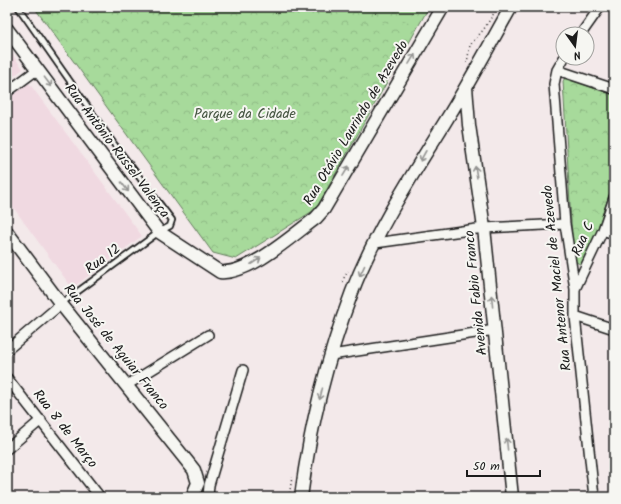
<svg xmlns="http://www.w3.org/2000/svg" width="621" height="504" font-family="Kalam,sans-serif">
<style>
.built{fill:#f0d9e1}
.forest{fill:url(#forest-crowns);stroke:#627b5c}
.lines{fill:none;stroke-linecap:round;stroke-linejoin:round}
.lane-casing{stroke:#1c1c1c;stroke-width:8}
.street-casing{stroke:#1c1c1c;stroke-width:12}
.secondary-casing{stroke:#1c1c1c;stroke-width:15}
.path{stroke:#1c1c1c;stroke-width:1.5;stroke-dasharray:1 3;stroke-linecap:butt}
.lane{stroke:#f6f6f2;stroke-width:4.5}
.street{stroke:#f6f6f2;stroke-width:9}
.secondary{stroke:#f6f6f2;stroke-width:12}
.oneway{stroke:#949492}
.labels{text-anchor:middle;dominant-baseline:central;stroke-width:4;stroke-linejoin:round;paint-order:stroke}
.park-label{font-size:14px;fill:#465542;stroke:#f6f6f2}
.street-label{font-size:14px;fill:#1c1c1c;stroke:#f6f6f2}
</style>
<defs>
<pattern id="forest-crowns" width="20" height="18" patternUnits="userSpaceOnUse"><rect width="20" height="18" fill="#a7da9b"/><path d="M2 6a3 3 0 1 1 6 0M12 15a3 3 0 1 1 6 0" fill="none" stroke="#8fba85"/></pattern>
</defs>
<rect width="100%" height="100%" fill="#f3e9ea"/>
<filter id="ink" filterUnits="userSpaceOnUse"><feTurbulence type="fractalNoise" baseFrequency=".025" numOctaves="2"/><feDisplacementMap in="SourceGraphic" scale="8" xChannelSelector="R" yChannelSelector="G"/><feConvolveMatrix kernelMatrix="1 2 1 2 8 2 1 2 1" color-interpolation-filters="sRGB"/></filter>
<g filter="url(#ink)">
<!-- built -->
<path class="built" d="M7 47 23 69 7 81Z
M29 83 142 236 72 288 7 199V100Z"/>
<!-- forest -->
<path class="forest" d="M34 7H429L316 209 236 259 213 253Z
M565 78 614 95V180L589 255 584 262 580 264 576 262 573 256 563 81Z"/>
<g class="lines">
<defs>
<path id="lane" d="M18 7 114 144 172 220 170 226 159 232 62 303"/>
<path id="street" d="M581 34 600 7
M564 58 557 70 554 84 565 224 575 289V316L594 497
M557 70 614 89
M7 92 38 69
M603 230 614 234
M375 243 484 228 565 224
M575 289 603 230 614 198
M575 316 614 329
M7 350 61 304
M331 355 495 330
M7 378 100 497
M127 385 208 335
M7 449 41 420
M208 497 209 485 243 370"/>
<path id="secondary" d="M7 29 159 232 220 272C249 275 293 235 316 218L324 209 443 7
M466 87 469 125 484 228 512 497
M7 232 61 304 194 470 198 483 192 497
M301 497C310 427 327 358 352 292 375 232 411 177 445 122 468 85 489 46 511 7"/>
</defs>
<!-- lane casing -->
<use href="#lane" class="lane-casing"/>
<!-- street casing -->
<use href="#street" class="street-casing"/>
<!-- secondary casing -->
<use href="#secondary" class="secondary-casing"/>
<!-- path -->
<path class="path" d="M467 63 470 45 484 29 496 10
M343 282 344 278 348 271
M289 497 292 477"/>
<!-- lane -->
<use href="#lane" class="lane"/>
<!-- street -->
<use href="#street" class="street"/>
<!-- secondary -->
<use href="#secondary" class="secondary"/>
</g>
<!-- one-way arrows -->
<defs><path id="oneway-shaft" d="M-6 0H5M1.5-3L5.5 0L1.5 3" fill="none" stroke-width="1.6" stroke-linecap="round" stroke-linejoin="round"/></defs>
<g class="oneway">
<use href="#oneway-shaft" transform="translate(412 59) rotate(-59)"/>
<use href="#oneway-shaft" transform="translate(48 82) rotate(53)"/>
<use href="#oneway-shaft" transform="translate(423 156) rotate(119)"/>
<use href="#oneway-shaft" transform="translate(346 171) rotate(-59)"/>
<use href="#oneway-shaft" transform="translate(476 172) rotate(-99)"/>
<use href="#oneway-shaft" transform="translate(125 187) rotate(53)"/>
<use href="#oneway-shaft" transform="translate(256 261) rotate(-33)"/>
<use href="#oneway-shaft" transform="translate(362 271) rotate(115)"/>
<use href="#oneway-shaft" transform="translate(492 301) rotate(-96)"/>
<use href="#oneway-shaft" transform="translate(321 394) rotate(104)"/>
<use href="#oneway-shaft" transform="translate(507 444) rotate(-96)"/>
</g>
</g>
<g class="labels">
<!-- park labels -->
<g class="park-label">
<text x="245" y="114">Parque da Cidade</text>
</g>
<!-- street labels -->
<g class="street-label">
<text transform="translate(356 123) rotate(-59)">Rua Otávio Laurindo de Azevedo</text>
<text transform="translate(117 151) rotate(53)">Rua Antônio Russel Valença</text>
<text transform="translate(583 239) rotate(-66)">Rua C</text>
<text transform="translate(103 259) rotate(-36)">Rua 12</text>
<text transform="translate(557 278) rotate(-96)">Rua Antenor Maciel de Azevedo</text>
<text transform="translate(476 293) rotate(-96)">Avenida Fabio Franco</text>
<text transform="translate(116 347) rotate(51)">Rua José de Aguiar Franco</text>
<text transform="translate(65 429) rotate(52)">Rua 8 de Março</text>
</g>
</g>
<!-- margin -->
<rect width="621" height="504" fill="none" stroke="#f6f6f2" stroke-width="24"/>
<rect x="12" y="12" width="597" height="480" fill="none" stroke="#1c1c1c" stroke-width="1.5" filter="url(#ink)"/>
<!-- north arrow -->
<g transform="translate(575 46) rotate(166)"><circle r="19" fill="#f6f6f2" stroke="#9f9f9c"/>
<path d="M0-3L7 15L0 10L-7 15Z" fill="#1c1c1c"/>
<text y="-6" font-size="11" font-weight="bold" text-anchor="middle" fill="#1c1c1c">N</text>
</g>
<!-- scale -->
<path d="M467 470v6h73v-6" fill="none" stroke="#1c1c1c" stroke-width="2"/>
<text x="473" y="470" font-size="12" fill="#1c1c1c" stroke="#f6f6f2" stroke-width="3" paint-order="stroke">50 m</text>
</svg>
